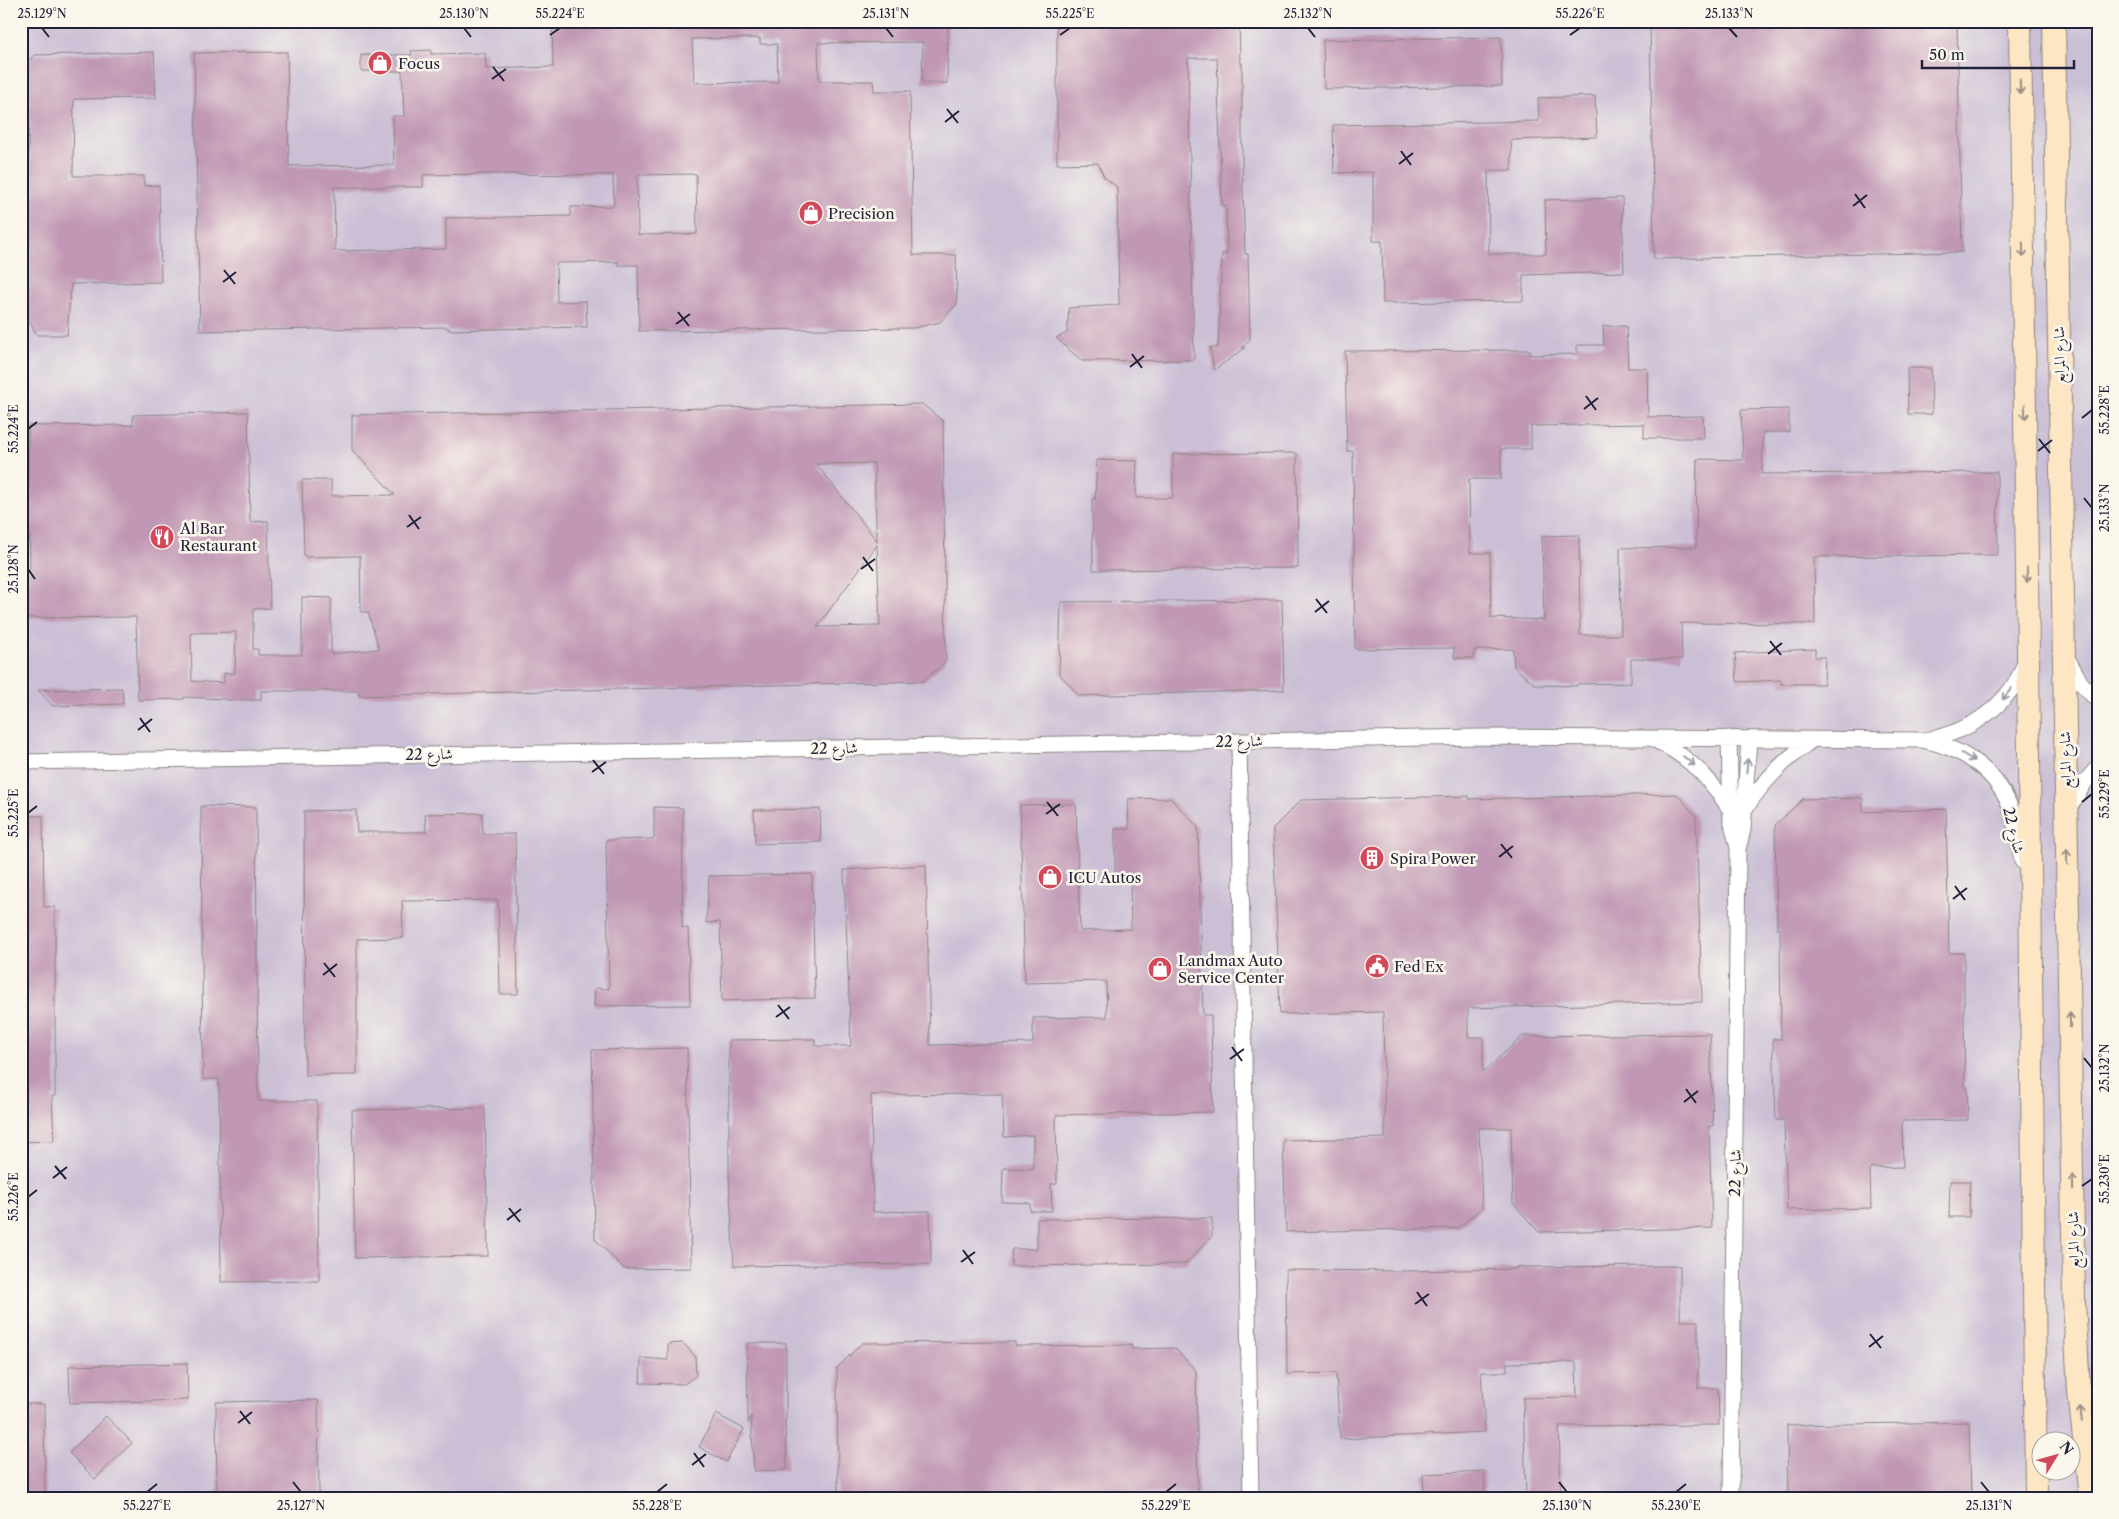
<svg xmlns="http://www.w3.org/2000/svg" width="2119" height="1519" font-family="'Libre Caslon Text',Amiri,serif">
<style>
.industrial{fill:#cbbfd5;fill-rule:evenodd}
.building{fill:#c097b4;fill-rule:evenodd}
.lines{fill:none;stroke-linecap:round;stroke-linejoin:round}
.street-casing{stroke:#8c8484;stroke-width:17}
.secondary-casing{stroke:#8c8484;stroke-width:24}
.street{stroke:#fff;stroke-width:15}
.secondary{stroke:#fce6c4;stroke-width:22}
.oneway{stroke:#9a8e86}
.oneway2{stroke:#9c9ca7}
.ticks{fill:none;stroke:#22223b;stroke-width:2}
.labels{text-anchor:middle;dominant-baseline:central;stroke-width:5;stroke-linejoin:round;paint-order:stroke}
.poi-label{font-size:15px;fill:#22223b;stroke:#fbf7ec;text-anchor:start}
.street-label{font-size:15px;fill:#22223b;stroke:#fbf7ec}
.neatline{fill:none;stroke:#22223b;stroke-width:2}
.ticks-label{font-size:12px;text-anchor:middle;fill:#22223b}
</style>
<rect width="100%" height="100%" fill="#fbf7ec"/>
<filter id="ink" filterUnits="userSpaceOnUse"><feTurbulence type="fractalNoise" baseFrequency=".02" numOctaves="2"/><feDisplacementMap in="SourceGraphic" scale="10" xChannelSelector="R" yChannelSelector="G"/><feConvolveMatrix kernelMatrix="1 2 1 2 8 2 1 2 1" color-interpolation-filters="sRGB"/></filter>
<filter id="wash" filterUnits="userSpaceOnUse"><feTurbulence type="fractalNoise" baseFrequency=".0096" numOctaves="4" result="noise"/><feDisplacementMap in="SourceGraphic" scale="20" xChannelSelector="R" yChannelSelector="G"/><feGaussianBlur stdDeviation="1.12" result="paint"/><feColorMatrix in="noise" values="0 0 0 0 0 0 0 0 0 0 0 0 0 0 0 0 0 1.4 0 .05"/><feComposite in="paint" operator="in"/></filter>
<g filter="url(#wash)">
<rect width="100%" height="100%" fill="#f7e5ce"/>
<!-- industrial -->
<path class="industrial" d="M21 21H2098V1498H21ZM2042 1442H2072V1472H2042Z"/>
<g id="blocks">
<!-- building -->
<path class="building" d="M552 21H948L947 83H922L923 42 818 43 819 81H873L874 91H910L913 255H956L957 304 940 322 914 328 639 331 638 265H618V262L556 263 557 302 586 301 587 327 448 330V327L200 331 194 53 287 52 289 166 394 165 393 116H404L402 71H361V55H412L411 51 431 50V54L485 53 486 69 553 67ZM760 38V44H777L778 82 694 83 692 39ZM495 174 613 175 614 206 571 207V216L446 218V249L335 251 334 187H423V175ZM696 174 697 234 638 235 637 175Z
M1057 21H1239L1240 63H1242V159L1245 254H1248L1250 339 1242 348H1245L1214 370 1210 347 1218 348 1222 254H1227L1226 206H1222L1217 58H1188L1194 360 1082 361 1056 338 1067 333 1069 308 1119 305 1117 187 1104 177 1098 163 1057 164Z
M1650 21H1957L1962 252 1654 259Z
M1501 37 1502 86 1324 89 1323 40Z
M154 52 156 98 74 99 73 176H144V186L159 185 161 282 71 284 67 335H37L25 315 29 100H21V69L34 55Z
M1595 96 1597 137 1511 140 1512 170H1488L1489 254H1546L1545 200 1622 198 1624 272 1523 275V301L1383 303 1382 241H1373V172L1334 173 1333 125 1539 121 1538 98Z
M1603 326H1626L1628 368H1647L1648 417 1703 416 1704 438H1644V424L1531 426V449H1501V479H1469L1470 553H1490L1491 618 1544 620 1542 536 1579 535 1580 635H1621L1620 548 1696 547 1697 459 1743 460 1741 410 1789 409V432H1763L1762 474 1997 472 1998 555 1814 557 1815 624 1681 623 1682 659H1631V683L1577 684 1576 686 1536 685 1514 667 1513 649 1474 650V658H1454V648L1355 649 1353 451H1347L1345 351 1530 350V355L1577 354V345H1604Z
M1907 368H1931L1932 414H1908Z
M922 404 943 421 946 661 924 681 359 696 358 691H261V700H225V699L184 697V699L138 700 136 617 24 618V570H30L28 426 133 425V415L248 412 250 522 268 521 270 608 253 609V649H258V655H302V597L331 598V654L379 649 368 612H361L360 556 304 557 302 480H331V496L395 495 352 450V415ZM874 463 876 523 877 541 816 464ZM877 545 880 626 817 627ZM236 632 235 673H224V683L192 681 191 633Z
M1297 453 1298 568 1093 570 1092 499H1095L1097 460 1137 461 1136 498H1173V454Z
M1282 600 1284 690 1079 696 1059 673 1061 602Z
M1815 649V657H1825L1824 684H1781V680L1737 682 1735 653Z
M122 688 123 704 53 706 38 690Z
M1677 794 1696 816 1702 1002 1468 1008V1037H1483V1072L1523 1036 1710 1034 1713 1126H1709L1712 1228 1539 1232 1513 1203 1511 1128H1479L1482 1208 1458 1228 1286 1232 1283 1140 1385 1138 1383 1012 1280 1014 1273 828 1301 800 1469 796V799Z
M1170 798 1198 827 1203 1015H1211L1213 1112 1056 1115 1057 1184H1051L1052 1211H1030V1203L1002 1202 1003 1168 1033 1169V1135L1004 1137 1002 1094 871 1095 873 1212 930 1211 931 1264 734 1266 729 1175V1040L815 1039 816 1046H851L844 870 926 865 930 1045 1033 1043V1018L1107 1017 1106 981 1025 983 1020 805 1076 804 1080 931 1131 929 1130 876H1115V829H1129L1128 799Z
M1863 798V812L1946 809 1949 953H1964V1026L1965 1087H1967L1968 1120 1902 1121 1903 1167 1870 1168 1871 1208 1787 1210 1784 1120H1776L1774 1069 1773 1039H1781L1780 929H1777L1775 825 1803 799Z
M201 806 256 807 258 1101H317L319 1281 221 1282 219 1079H203Z
M654 807 683 808 682 928H688L690 1005 594 1006 595 988 609 989 606 840 654 839Z
M820 809 821 842 755 844 754 810Z
M356 810 357 832H426L425 814 482 813 483 834H515L518 994H500L498 900 402 901 403 938 357 939V1075H305L304 811Z
M21 816H43L44 907H55V1096H52L54 1141 21 1142Z
M812 874 815 998 722 1001 720 922 706 923 709 876Z
M687 1048 691 1268 624 1269 595 1239 592 1050Z
M485 1108 488 1256 355 1258 352 1110Z
M1950 1181H1970L1969 1217H1949Z
M1212 1218V1236L1185 1264 1011 1266 1012 1249H1037V1219Z
M1680 1266V1321H1698V1388H1718L1719 1425 1559 1426 1561 1498H1526L1523 1398 1577 1397 1576 1362 1507 1363V1372H1481L1485 1432 1340 1439 1336 1373 1287 1374 1286 1270 1408 1271 1516 1269V1267Z
M1015 1342V1346L1131 1345 1132 1349 1175 1348 1196 1371 1198 1493 1016 1495 1017 1498H838L837 1368 862 1343Z
M683 1343 695 1356 696 1376 684 1384 640 1383 641 1358 668 1360V1344Z
M747 1343H786V1420H785L787 1470 754 1471 751 1416 748 1423Z
M187 1363 188 1400 70 1403 69 1366Z
M318 1400 319 1498H217L216 1402Z
M21 1404H44L45 1498H21Z
M716 1414 744 1429 726 1462 699 1447Z
M106 1416 132 1443 95 1479 69 1453Z
M1969 1422 1971 1498H1788L1787 1425Z
M1484 1471 1485 1498H1424L1423 1474Z"/>
</g>
</g>
<g filter="url(#ink)">
<use href="#blocks" fill-opacity="0" stroke="#8c8484" stroke-width="1"/>
<g class="lines">
<defs>
<path id="street" d="M2067 658 2081 683 2098 701
M1729 738 1731 820 1738 848
M1653 739C1687 755 1711 778 1730 810
M1926 740C1970 732 2010 706 2025 662
M1239 741 1251 1498
M21 762 1484 737 1922 740C1963 748 1998 771 2012 812 2017 828 2019 845 2022 861
M1745 809C1763 781 1784 760 1812 740
M2068 810 2085 782 2098 767
M1731 1498 1738 849 1743 830 1749 739"/>
<path id="secondary" d="M2020 21 2028 651 2036 1498
M2054 21 2074 1301 2079 1391 2090 1498"/>
</defs>
<!-- street casing -->
<use href="#street" class="street-casing"/>
<!-- secondary casing -->
<use href="#secondary" class="secondary-casing"/>
<!-- street -->
<use href="#street" class="street"/>
<!-- secondary -->
<use href="#secondary" class="secondary"/>
</g>
<!-- one-way arrows -->
<defs><path id="oneway-shaft" d="M-6 0H5M1.5-3L5.5 0L1.5 3" fill="none" stroke-width="1.6" stroke-linecap="round" stroke-linejoin="round" transform="scale(1.25)"/></defs>
<g class="oneway">
<use href="#oneway-shaft" transform="translate(2020 87) rotate(89)"/>
<use href="#oneway-shaft" transform="translate(2023 250) rotate(89)"/>
<use href="#oneway-shaft" transform="translate(2025 412) rotate(89)"/>
<use href="#oneway-shaft" transform="translate(2027 575) rotate(89)"/>
<use href="#oneway-shaft" transform="translate(2067 857) rotate(-91)"/>
<use href="#oneway-shaft" transform="translate(2070 1020) rotate(-91)"/>
<use href="#oneway-shaft" transform="translate(2073 1182) rotate(-91)"/>
<use href="#oneway-shaft" transform="translate(2081 1414) rotate(-96)"/>
</g>
<g class="oneway2">
<use href="#oneway-shaft" transform="translate(2007 694) rotate(129)"/>
<use href="#oneway-shaft" transform="translate(1968 757) rotate(32)"/>
<use href="#oneway-shaft" transform="translate(1689 761) rotate(39)"/>
<use href="#oneway-shaft" transform="translate(1747 766) rotate(-86)"/>
</g>
</g>
<!-- ticks -->
<path class="ticks" d="M42 28 49 37M464 28 471 37M886 28 893 37M1308 28 1315 37M1729 28 1737 37M550 35 560 28M1060 35 1070 28M1570 35 1580 28M493 67 504 81M492 79 506 69M947 109 958 123M945 122 959 111M1401 151 1411 165M1399 164 1413 153M1855 194 1865 208M1853 206 1867 195M224 270 235 284M223 282 236 272M678 312 689 326M676 324 690 314M1132 354 1142 368M1130 367 1144 356M1586 396 1596 410M1584 409 1598 398M2082 418 2092 410M28 429 37 422M2039 439 2050 453M2038 451 2052 440M2084 498 2092 508M409 515 419 529M407 527 421 517M863 557 873 571M28 569 35 579M861 569 875 559M1316 599 1327 613M1315 612 1329 601M1770 641 1781 655M1768 654 1782 643M140 718 150 732M138 730 152 719M593 760 604 774M592 772 606 762M1047 802 1058 816M2082 802 2092 794M28 813 37 806M1046 814 1060 804M1501 844 1512 858M1499 857 1513 846M1955 886 1965 900M1953 899 1967 888M324 963 335 977M323 975 337 964M778 1005 789 1019M776 1017 790 1007M1232 1047 1242 1061M2084 1058 2092 1068M1230 1059 1244 1049M1686 1089 1696 1103M1684 1102 1698 1091M55 1166 66 1179M53 1178 67 1167M2082 1186 2092 1179M28 1197 37 1190M509 1208 520 1222M507 1220 521 1209M963 1250 973 1264M961 1262 975 1252M1417 1292 1427 1306M1415 1304 1429 1294M1870 1334 1881 1348M1869 1347 1883 1336M240 1411 250 1424M238 1423 252 1412M694 1453 704 1467M692 1465 706 1454M293 1482 301 1492M1559 1482 1567 1492M1981 1482 1989 1492M147 1492 157 1484M657 1492 667 1484M1166 1492 1176 1484M1676 1492 1686 1484"/>
<!-- icons -->
<defs>
<symbol id="shop-disc" viewBox="-11 -11 22 22"><circle r="9.5" fill="#d1495b" stroke="#fbf7ec"/><path d="M-5-2.5h2.3a2.7 3.5 0 0 1 5.4 0H5L5.5 6h-11ZM-1.5-2.5h3a1.5 2.3 0 0 0-3 0Z" fill="#fff"/></symbol>
<symbol id="restaurant-disc" viewBox="-11 -11 22 22"><circle r="9.5" fill="#d1495b" stroke="#fbf7ec"/><path d="M-5-6h1v4h1v-4h1v4h1v-4h1v5L-1.5 .5V6h-2V.5L-5-1ZM5-6V6H3V1.5H1.5Q1.5-4 5-6Z" fill="#fff"/></symbol>
<symbol id="building-disc" viewBox="-11 -11 22 22"><circle r="9.5" fill="#d1495b" stroke="#fbf7ec"/><path d="M-4-6H4V6H1V3H-1V6H-4ZM-2.5-4.3h1.7v1.8h-1.7ZM.8-4.3h1.7v1.8H.8ZM-2.5-1h1.7V.8h-1.7ZM.8-1h1.7V.8H.8Z" fill="#fff"/></symbol>
<symbol id="civic-disc" viewBox="-11 -11 22 22"><circle r="9.5" fill="#d1495b" stroke="#fbf7ec"/><path d="M-.6-6.5H3V-4.5H.6V-3L4-1V1h2V6H-6V1h2V-1L-.6-3ZM-1.2 2.5V6h2.4V2.5Z" fill="#fff"/></symbol>
</defs>
<g fill-rule="evenodd">
<use href="#shop-disc" x="366" y="49" width="28" height="28"/>
<use href="#shop-disc" x="797" y="199" width="28" height="28"/>
<use href="#restaurant-disc" x="148" y="523" width="28" height="28"/>
<use href="#building-disc" x="1358" y="844" width="28" height="28"/>
<use href="#shop-disc" x="1036" y="863" width="28" height="28"/>
<use href="#civic-disc" x="1363" y="952" width="28" height="28"/>
<use href="#shop-disc" x="1146" y="955" width="28" height="28"/>
</g>
<g class="labels">
<!-- poi labels -->
<g class="poi-label">
<text x="398" y="63">Focus</text>
<text x="828" y="213">Precision</text>
<text x="180" y="528">Al Bar<tspan x="180" dy="17">Restaurant</tspan></text>
<text x="1390" y="858">Spira Power</text>
<text x="1068" y="877">ICU Autos</text>
<text x="1178" y="960">Landmax Auto<tspan x="1178" dy="17">Service Center</tspan></text>
<text x="1394" y="966">Fed Ex</text>
</g>
<!-- street labels -->
<g class="street-label">
<text transform="translate(2059 355) rotate(-91)">شارع المرابع</text>
<text transform="translate(1239 741) rotate(-1)">شارع 22</text>
<text transform="translate(834 748) rotate(-1)">شارع 22</text>
<text transform="translate(429 754) rotate(-1)">شارع 22</text>
<text transform="translate(2065 760) rotate(-91)">شارع المرابع</text>
<text transform="translate(2014 830) rotate(76)">شارع 22</text>
<text transform="translate(1735 1173) rotate(-89)">شارع 22</text>
<text transform="translate(2073 1240) rotate(-91)">شارع المرابع</text>
</g>
</g>
<!-- margin -->
<rect width="2119" height="1519" fill="none" stroke="#fbf7ec" stroke-width="55"/>
<!-- north arrow -->
<g transform="translate(2056 1456) rotate(53)"><circle r="24" fill="#fbf7ec" stroke="#a4a2a5"/>
<path d="M0-4L9 19L0 12L-9 19Z" fill="#d1495b"/>
<text y="-8" font-size="14" font-weight="bold" text-anchor="middle" fill="#22223b">N</text>
</g>
<!-- scale -->
<path d="M1922 60v8h152v-8" fill="none" stroke="#22223b" stroke-width="2.5"/>
<text x="1929" y="60" font-size="15" fill="#22223b" stroke="#fbf7ec" stroke-width="4" paint-order="stroke">50 m</text>
<rect x="28" y="28" width="2064" height="1464" class="neatline"/>
<g class="ticks-label">
<text x="42" y="18">25.129°N</text>
<text x="464" y="18">25.130°N</text>
<text x="560" y="18">55.224°E</text>
<text x="886" y="18">25.131°N</text>
<text x="1070" y="18">55.225°E</text>
<text x="1308" y="18">25.132°N</text>
<text x="1580" y="18">55.226°E</text>
<text x="1729" y="18">25.133°N</text>
<text transform="translate(2105 410) rotate(-90)" y="4">55.228°E</text>
<text transform="translate(14 429) rotate(-90)" y="4">55.224°E</text>
<text transform="translate(2105 508) rotate(-90)" y="4">25.133°N</text>
<text transform="translate(14 569) rotate(-90)" y="4">25.128°N</text>
<text transform="translate(2105 794) rotate(-90)" y="4">55.229°E</text>
<text transform="translate(14 813) rotate(-90)" y="4">55.225°E</text>
<text transform="translate(2105 1068) rotate(-90)" y="4">25.132°N</text>
<text transform="translate(2105 1179) rotate(-90)" y="4">55.230°E</text>
<text transform="translate(14 1197) rotate(-90)" y="4">55.226°E</text>
<text x="147" y="1510">55.227°E</text>
<text x="301" y="1510">25.127°N</text>
<text x="657" y="1510">55.228°E</text>
<text x="1166" y="1510">55.229°E</text>
<text x="1567" y="1510">25.130°N</text>
<text x="1676" y="1510">55.230°E</text>
<text x="1989" y="1510">25.131°N</text>
</g>
</svg>
